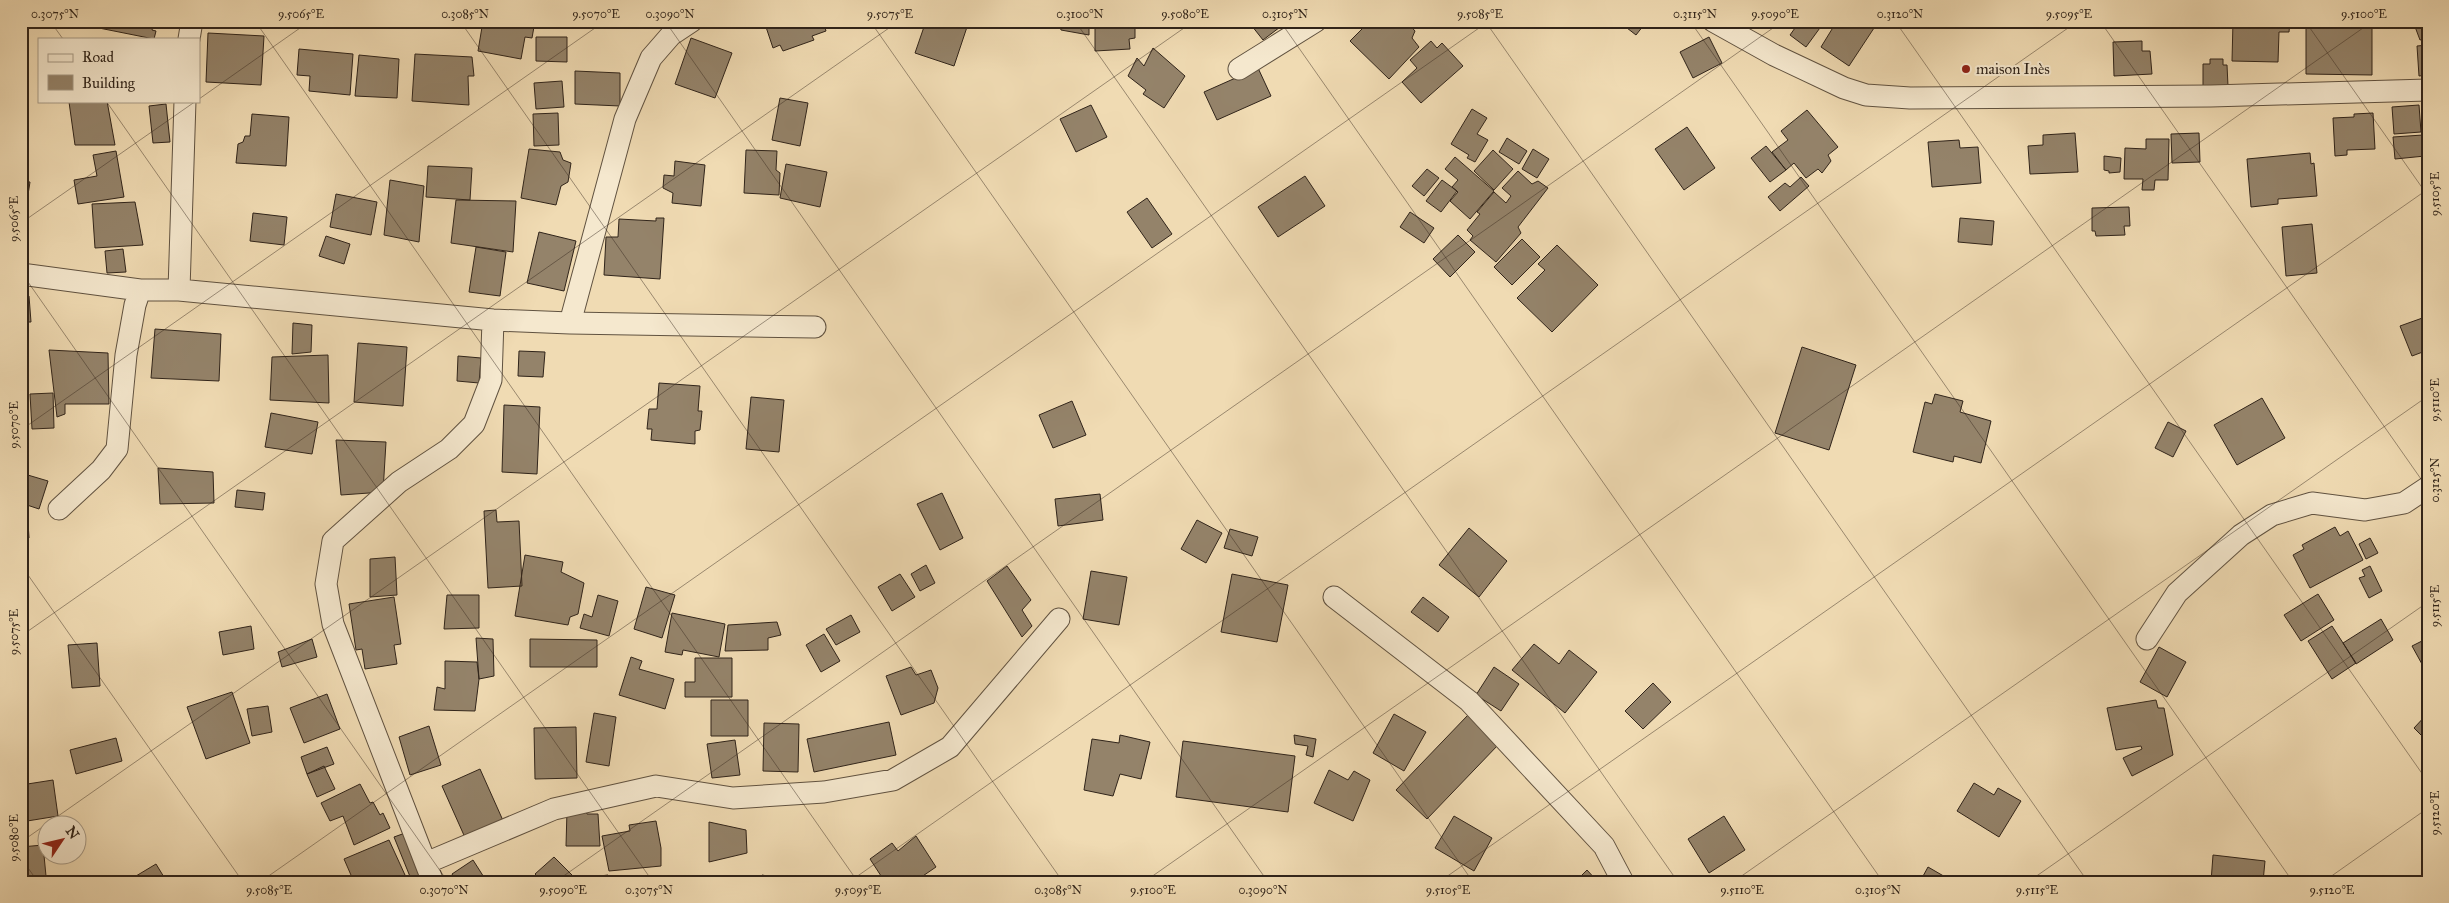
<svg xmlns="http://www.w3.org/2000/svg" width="2449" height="903" font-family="'IM FELL Great Primer',serif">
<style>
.building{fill:#94836a;stroke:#30241a}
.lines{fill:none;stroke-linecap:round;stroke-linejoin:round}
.minor-casing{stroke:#605240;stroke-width:23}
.minor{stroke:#f5e8ce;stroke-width:21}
.ticks{fill:none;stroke:#30241a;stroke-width:1;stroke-opacity:0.45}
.poi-dot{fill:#8f2418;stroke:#f5e8ce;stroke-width:2}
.labels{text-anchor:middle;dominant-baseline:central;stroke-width:4;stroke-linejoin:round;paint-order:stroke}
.poi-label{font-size:15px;fill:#30241a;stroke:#f5e8ce;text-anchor:start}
.neatline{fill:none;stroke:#30241a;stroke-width:2}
.ticks-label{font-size:12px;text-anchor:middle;fill:#30241a}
</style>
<rect width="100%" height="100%" fill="#f0dbb3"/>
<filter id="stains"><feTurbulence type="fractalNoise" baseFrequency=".004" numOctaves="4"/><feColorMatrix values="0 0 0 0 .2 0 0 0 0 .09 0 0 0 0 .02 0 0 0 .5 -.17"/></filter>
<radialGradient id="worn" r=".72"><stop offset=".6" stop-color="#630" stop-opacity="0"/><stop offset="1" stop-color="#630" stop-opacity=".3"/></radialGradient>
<!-- building -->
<path class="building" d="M100 21H154L152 30 156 31 154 39 99 28Z
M483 21H535L532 38 525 37 521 59 478 51Z
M764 21H823L826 31 812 36 814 40 783 51 780 45 773 48Z
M926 21H969L954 66 915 53Z
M1054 21H1089V35L1061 30 1059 23 1054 24Z
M1095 21H1135V38L1129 39 1130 49 1095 51Z
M1248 21H1288L1263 40Z
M1370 21H1406L1415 31 1412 38 1419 47 1389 79 1350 41Z
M1618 21H1647L1636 35Z
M1786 21H1825L1806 47 1790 35 1795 28Z
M1837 21H1870L1876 25 1849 66 1821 47Z
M2022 21H2055V28H2022Z
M2233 21H2290L2289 32H2279L2278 62 2232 61Z
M2421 21H2428V38L2420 40 2414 24Z
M2306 25H2372V75L2306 74Z
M208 33 264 36 261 85 206 82Z
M536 37H567V62L536 61Z
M1709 37 1722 63 1693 78 1680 52Z
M691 38 732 53 715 98 675 84Z
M1431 41 1437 48 1442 43 1463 66 1421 103 1402 82 1417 68 1410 60Z
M2142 41V51H2150L2152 74 2114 76 2113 42Z
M2428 45V75L2419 76 2417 46Z
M1153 48 1185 76 1164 108 1143 94 1146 90 1128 76 1137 58 1144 66Z
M299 49 353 54 350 95 309 91 310 76 297 75Z
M415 54 472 57 474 76H468L469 105 412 101Z
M359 55 399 59 397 98 355 96Z
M2210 59H2223V65H2227L2228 86H2203V64H2210Z
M1258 68 1271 96 1217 120 1204 92Z
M575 71 620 73V106L575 104Z
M562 81 564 107 536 109 534 83Z
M780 98 808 103 800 146 772 140Z
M107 101 115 145H75L69 102Z
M166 104 170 142 153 143 149 106Z
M1091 105 1107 137 1076 152 1060 119Z
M2419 105 2421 132 2394 134 2392 107Z
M2428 106V126L2422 108Z
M1472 109 1487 118 1477 134 1488 140 1475 162 1467 158 1469 155 1451 144Z
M1807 110 1838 147 1828 155 1831 161 1822 173 1818 169 1806 178 1794 163 1786 170 1772 152 1788 140 1781 131Z
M558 113 559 145 534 146 533 114Z
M2373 113 2375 149 2347 150V155L2335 156 2333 118 2354 117V114Z
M252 114 289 117 286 166 236 163 238 144 243 142 245 136H250Z
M1687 127 1715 168 1684 190 1655 149Z
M2075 133 2078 172 2030 174 2028 146 2043 145V135Z
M2199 133 2200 162 2172 163 2171 134Z
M2423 135 2425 156 2395 159 2393 137Z
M1507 138 1527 151 1519 164 1499 152Z
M2146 139H2169L2168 180H2155L2154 190H2142L2143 179H2124L2125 148 2146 149Z
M1959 140 1960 148 1978 147 1981 183 1932 187 1928 142Z
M1766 146 1786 170 1770 182 1751 158Z
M529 149 560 152 563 160 571 163 568 182 561 186 556 205 521 198Z
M1533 149 1549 159 1537 178 1522 169Z
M746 150 777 151 776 170 780 173 779 195 744 193Z
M1493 150 1513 169 1494 190 1474 171Z
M116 151 124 197 78 204 74 180 97 176 93 155Z
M2310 153 2311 164 2314 163 2317 196 2278 199V204L2251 207 2247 159Z
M2104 156 2121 158 2120 172 2109 173V171L2104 170Z
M1455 157 1494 191 1470 219 1450 201 1458 192 1452 187 1458 180 1445 169Z
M675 161 705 165 701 206 672 203 673 193 663 188 664 175 674 176Z
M786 164 827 172 820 207 780 198Z
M428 166 472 168 470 200 426 197Z
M1427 169 1439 178 1424 196 1412 186Z
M1518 171 1532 184 1538 181 1548 188 1518 227 1521 233 1496 262 1470 240 1473 236 1467 230 1480 214 1477 212 1494 192 1506 203 1511 196 1502 188Z
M1305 176 1325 206 1278 237 1258 207Z
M1801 177 1809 186 1780 211 1768 197 1785 183 1790 187Z
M390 180 424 186 419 242 384 235Z
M1442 180 1457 191 1441 212 1426 201Z
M21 181 30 182 24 220H21Z
M336 194 377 202 371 235 330 227Z
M1147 198 1172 234 1152 248 1127 212Z
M456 200 516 201 513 252 451 243Z
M135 202 143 245 95 248 92 204Z
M2129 207 2130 226H2124L2125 235 2096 236 2095 231H2092V208Z
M1410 212 1434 228 1424 243 1400 227Z
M253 213 287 217 284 245 250 241Z
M656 218H664L660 279 604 275 606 237H618L619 219 656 221Z
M1960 218 1994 221 1992 245 1958 242Z
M2312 224 2317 273 2286 276 2282 227Z
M539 232 576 241 564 291 527 283Z
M1458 235 1475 252 1450 277 1433 259Z
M326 236 350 244 344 264 319 256Z
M1522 239 1540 257 1512 285 1494 267Z
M1557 245 1598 285 1552 332 1517 298 1545 270 1538 264Z
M476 247 506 252 500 296 469 292Z
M123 249 126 272 107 273 105 251Z
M29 296 31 322H21V297Z
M2428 316V350L2412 356 2400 326Z
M293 323 312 325 311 352 292 354Z
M155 329 221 334 219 381 151 378Z
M358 343 407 347 403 406 354 402Z
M1802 347 1856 365 1829 450 1775 433Z
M49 350 108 353 109 404H65V414L57 417Z
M519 351 545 352 543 377 518 376Z
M328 355 329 403 270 400 272 357Z
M458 356 481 358 479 383 457 381Z
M659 383 700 386 698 411H702L700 430 695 431V444L651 440 652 429H647L649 409H657Z
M53 393 54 428 32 429 30 394Z
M1935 394 1963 401 1960 412 1991 421 1981 463 1954 456 1953 462 1913 452 1925 402 1932 404Z
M751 397 784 400 779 452 746 449Z
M2262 398 2285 438 2237 465 2214 425Z
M1072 401 1086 435 1053 448 1039 415Z
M504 405 540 407 537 474 502 472Z
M271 413 318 422 312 454 265 447Z
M2168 422 2186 431 2173 457 2155 448Z
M336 440 386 442 383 492 341 495Z
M158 468 213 472 214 503 160 504Z
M21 473 48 481 39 509 21 503Z
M237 490 265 493 263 510 235 507Z
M942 493 963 538 940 550 917 504Z
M1100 494 1103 520 1058 526 1055 499Z
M21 506 27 508 29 538 21 536Z
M496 510 497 522 519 521 522 586 488 588 484 511Z
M1197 520 1222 533 1206 563 1181 549Z
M2335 527 2340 536 2348 531 2363 560 2310 588 2293 555 2304 549 2302 545Z
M1469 528 1507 561 1479 597 1439 565Z
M1230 529 1258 537 1252 556 1224 548Z
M2370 538 2378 553 2366 559 2359 544Z
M525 555 563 562 561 572 584 583 578 614 570 617 568 625 515 616Z
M395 557 397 595 370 597V559Z
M926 565 935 583 920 591 911 574Z
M1007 566 1031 600 1022 610 1032 626 1022 637 987 581Z
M2370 566 2382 591 2369 598 2359 578 2365 576 2362 570Z
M1091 571 1127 577 1119 625 1083 619Z
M900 574 915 597 892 611 878 587Z
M1232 574 1288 585 1277 642 1221 632Z
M646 587 675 595 662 638 634 629Z
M2318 594 2334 620 2301 641 2284 615Z
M447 595H479V628L444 629Z
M598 595 618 601 609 636 580 628 584 614 592 617Z
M394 597 401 644 394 645 397 664 365 669 362 649 356 650 349 604Z
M1423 597 1449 617 1438 632 1411 612Z
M672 613 725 624 719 657 683 650 682 655 665 652Z
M851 615 860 632 836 645 826 629Z
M2381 619 2393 640 2356 664 2343 643Z
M777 622 781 635 768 638V650L725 651 728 625Z
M251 626 254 649 223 655 219 632Z
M2332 626 2356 663 2332 679 2308 641Z
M824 634 840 661 821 672 806 645Z
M476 638 493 639 494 676 479 679Z
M2428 638V675L2412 646Z
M312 639 317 657 282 667 278 652Z
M530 639 597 640V667H530Z
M97 643 100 686 72 688 68 645Z
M1534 644 1559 664 1569 650 1597 672 1565 713 1512 670Z
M2159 647 2186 662 2167 697 2140 682Z
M631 657 642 661 639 669 674 679 665 709 619 695Z
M695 658H732V697H685V682H695Z
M445 661 477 662 479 679 475 711 434 710 437 687 445 689Z
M911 667 916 675 931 670 938 688 934 703 901 715 886 676Z
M1494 667 1519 684 1501 711 1476 695Z
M1653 683 1671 702 1643 729 1625 711Z
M232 692 250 743 206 759 187 707Z
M327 694 340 729 304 743 290 708Z
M711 700H748V736H711Z
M2156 700 2158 708H2164L2173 755 2132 776 2123 758 2142 749 2141 746 2116 750 2107 708Z
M268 706 272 732 252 736 247 709Z
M594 713 616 717 609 766 586 762Z
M2428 713V742L2414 728Z
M1394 714 1426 732 1404 771 1373 753Z
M1468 715 1499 744 1427 819 1396 790Z
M889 722 896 755 814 772 807 739Z
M764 723 799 724 798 772 763 771Z
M429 726 441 765 410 775 399 737Z
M576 727 577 778 535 779 534 728Z
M1120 735 1150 742 1141 779 1120 774 1113 796 1084 790 1092 739 1119 743Z
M1294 735 1316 739 1313 757 1306 755 1308 746 1295 744Z
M116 738 122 761 76 774 70 750Z
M735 740 740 775 712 778 707 744Z
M1183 741 1295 756 1288 812 1176 797Z
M327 747 334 764 307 774 301 757Z
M324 766 335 789 317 797 307 774Z
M480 769 505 825 467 842 442 786Z
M1329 770 1348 780 1354 771 1370 780 1353 821 1314 803Z
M53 780 58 816 21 822V785Z
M1974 783 1994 795 1998 788 2021 801 1999 837 1957 811Z
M360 784 370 803 373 802 380 815 383 813 390 828 354 845 343 816 330 821 321 803Z
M585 808 587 814H598L600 846H566L567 810Z
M1454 816 1492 838 1474 871 1435 848Z
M1724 816 1745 850 1709 873 1688 839Z
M656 821 661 848V866L609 871 602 836 630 831 629 825Z
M709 822 746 830 747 853 709 862Z
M408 832 425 873 411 879 394 837Z
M916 836 936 867 914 882H885L870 859 892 843 898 851Z
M389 840 405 875 394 880 395 882H354L344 859Z
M43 845 46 876 21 878V847Z
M2213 855 2265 861 2263 882H2211Z
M554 857 573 876 567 882H535L539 878 535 874Z
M473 860 487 882H456L452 874Z
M156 864 167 882H126Z
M1928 867 1954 882H1913L1917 876 1922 878Z
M1587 870 1598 882H1575Z
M608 875 609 882H576V879Z
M762 875 794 881V882H761Z"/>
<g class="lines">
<defs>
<path id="minor" d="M1713 21 1774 55 1844 88 1866 95 1910 98 2211 96 2428 90
M189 39 192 21
M1239 69 1316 21
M21 274 140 290H179L493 320 570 323 815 327
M179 290 185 101
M570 323 625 119 651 58 671 35 692 21
M59 509 101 470 117 449 126 355 135 305 140 290
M1334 597 1469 701 1604 846 1623 882
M2147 639 2177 593 2241 535 2272 515 2312 503 2365 510 2404 503 2428 487
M426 863 554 809 656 786 733 798 824 792 893 780 950 747 1059 619
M433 882 333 624 326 584 333 541 399 482 449 449 474 424 491 380 493 320"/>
</defs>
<!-- minor casing -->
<use href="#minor" class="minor-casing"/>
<!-- minor -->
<use href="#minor" class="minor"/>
</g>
<!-- ticks -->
<path class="ticks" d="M50 21 63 39M255 21 858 882M460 21 1063 882M665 21 1268 882M870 21 1473 882M1075 21 1678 882M1280 21 1883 882M1485 21 2088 882M1690 21 2293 882M1895 21 2428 782M2100 21 2428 489M2305 21 2428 196M199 99 310 21M106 101 653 882M21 223 196 101M21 272 448 882M21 430 605 21M21 565 243 882M21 636 899 21M21 842 1194 21M21 858 38 882M260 882 1489 21M555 882 1783 21M849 882 2078 21M1144 882 2373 21M1439 882 2428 189M1733 882 2428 396M2028 882 2428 602M2323 882 2428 808"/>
<!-- markers -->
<circle class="poi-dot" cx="1966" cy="69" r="5"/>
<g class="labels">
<!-- poi labels -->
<g class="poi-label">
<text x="1976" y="69">maison Inès</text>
</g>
</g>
<!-- margin -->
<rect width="2449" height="903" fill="none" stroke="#f0dbb3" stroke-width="55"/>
<!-- legend -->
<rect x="38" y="38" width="162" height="65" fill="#f5e8ce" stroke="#a69a86"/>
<rect x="48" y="54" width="25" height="8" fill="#f5e8ce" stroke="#a69a86"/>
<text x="82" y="62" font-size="15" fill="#30241a">Road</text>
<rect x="48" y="75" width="25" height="15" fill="#94836a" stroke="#a69a86"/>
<text x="82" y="88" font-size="15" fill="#30241a">Building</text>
<!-- north arrow -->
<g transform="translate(62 840) rotate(55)"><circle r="24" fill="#f5e8ce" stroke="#a69a86"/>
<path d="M0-4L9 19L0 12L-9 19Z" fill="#8f2418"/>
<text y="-8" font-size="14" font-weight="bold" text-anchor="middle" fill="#30241a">N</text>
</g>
<rect x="28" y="28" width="2394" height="848" class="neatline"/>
<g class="ticks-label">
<text x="55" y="18">0.3075°N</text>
<text x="301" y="18">9.5065°E</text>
<text x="465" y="18">0.3085°N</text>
<text x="596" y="18">9.5070°E</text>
<text x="670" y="18">0.3090°N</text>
<text x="890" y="18">9.5075°E</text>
<text x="1080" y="18">0.3100°N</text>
<text x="1185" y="18">9.5080°E</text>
<text x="1285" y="18">0.3105°N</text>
<text x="1480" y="18">9.5085°E</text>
<text x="1695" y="18">0.3115°N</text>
<text x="1775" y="18">9.5090°E</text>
<text x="1900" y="18">0.3120°N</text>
<text x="2069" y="18">9.5095°E</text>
<text x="2364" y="18">9.5100°E</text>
<text transform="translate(2435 194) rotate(-90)" y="4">9.5105°E</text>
<text transform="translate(14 219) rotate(-90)" y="4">9.5065°E</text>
<text transform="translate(2435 400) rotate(-90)" y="4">9.5110°E</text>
<text transform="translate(14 425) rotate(-90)" y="4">9.5070°E</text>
<text transform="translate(2435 480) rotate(-90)" y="4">0.3125°N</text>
<text transform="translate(2435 606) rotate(-90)" y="4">9.5115°E</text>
<text transform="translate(14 632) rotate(-90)" y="4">9.5075°E</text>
<text transform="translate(2435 813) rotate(-90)" y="4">9.5120°E</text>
<text transform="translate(14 838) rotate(-90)" y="4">9.5080°E</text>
<text x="269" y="894">9.5085°E</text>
<text x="444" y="894">0.3070°N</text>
<text x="563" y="894">9.5090°E</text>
<text x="649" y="894">0.3075°N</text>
<text x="858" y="894">9.5095°E</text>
<text x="1058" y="894">0.3085°N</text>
<text x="1153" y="894">9.5100°E</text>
<text x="1263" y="894">0.3090°N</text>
<text x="1448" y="894">9.5105°E</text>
<text x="1742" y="894">9.5110°E</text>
<text x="1878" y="894">0.3105°N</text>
<text x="2037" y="894">9.5115°E</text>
<text x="2332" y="894">9.5120°E</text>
</g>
<rect width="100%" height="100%" filter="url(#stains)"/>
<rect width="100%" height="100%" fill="url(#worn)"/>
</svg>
